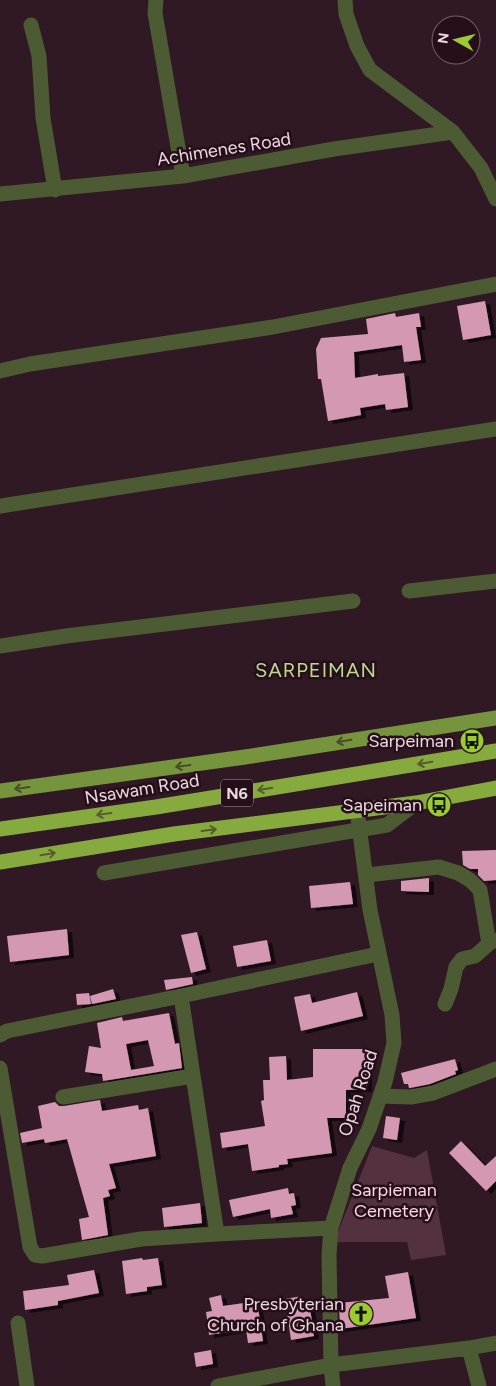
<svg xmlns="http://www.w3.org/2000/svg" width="496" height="1386" font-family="Figtree,sans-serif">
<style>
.green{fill:#543141}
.building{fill:#d598b3;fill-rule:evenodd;filter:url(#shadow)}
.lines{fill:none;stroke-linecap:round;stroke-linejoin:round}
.minor{stroke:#4c5b33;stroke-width:15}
.major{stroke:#76943d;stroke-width:15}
.highway{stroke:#87aa3f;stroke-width:15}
.oneway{stroke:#4a4b2a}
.oneway2{stroke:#565c2c}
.labels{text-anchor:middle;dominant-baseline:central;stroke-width:5;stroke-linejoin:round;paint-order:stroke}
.shield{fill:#260f1a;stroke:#b09ca5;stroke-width:1}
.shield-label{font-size:16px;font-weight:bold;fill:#ebd9e0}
.street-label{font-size:18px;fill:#ebd9e0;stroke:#260f1a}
.poi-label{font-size:18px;fill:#ebd9e0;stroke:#260f1a;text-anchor:end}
.park-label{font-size:18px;fill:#fad6e5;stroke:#260f1a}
.quarter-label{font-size:20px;letter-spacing:1px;fill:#bdd990;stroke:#260f1a}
</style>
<defs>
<filter id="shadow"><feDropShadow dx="5" dy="3" stdDeviation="0" flood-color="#0009"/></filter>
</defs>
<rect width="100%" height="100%" fill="#301824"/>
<!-- green -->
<path class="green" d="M372 1146 414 1158 427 1150 446 1255 411 1260 407 1242H334Z"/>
<!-- building -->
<path class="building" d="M485 301 491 335 463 340 457 306Z
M395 313 396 317 419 313 421 327H416L421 360 404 362 402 345 354 352 355 378 378 374V376L404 373 408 407 386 410 385 404 360 408 361 415 328 421 321 379H318L316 349 321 338 368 334 366 319Z
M496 850V880L484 881 478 875V869H470L463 865 462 851Z
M429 878V892L401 891V881Z
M350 882 353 904 311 908 309 886Z
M67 929 69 955 10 962 7 936Z
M197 932 206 969 191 973 181 935Z
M267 940 271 961 237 967 233 946Z
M192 977 193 984 166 990 164 980Z
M113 989 116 999 92 1004 90 996Z
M357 992 363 1016 301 1031 294 997 310 994 312 1003Z
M89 993 91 1004 77 1005 76 994Z
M169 1013 175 1044 179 1043 182 1068 103 1081 102 1074 85 1072 89 1046 101 1048 97 1023 122 1017 123 1021ZM148 1040 154 1066 131 1070 126 1044Z
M313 1049H367V1089L346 1090V1118H327L332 1153 287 1159 288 1164 279 1165V1167L252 1171 248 1144 222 1148 220 1133 265 1126 261 1101 264 1100 263 1080H270L269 1057 286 1056 287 1080 313 1077Z
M455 1059 458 1070 455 1071 456 1074 430 1084 410 1088H409L408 1084H404L401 1073Z
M100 1100 102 1111 138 1105 139 1110 148 1108 156 1156 109 1164 116 1188 108 1190 110 1196 103 1198 108 1235 82 1240 79 1219 89 1217 67 1139 45 1143 44 1139 22 1143 20 1133 42 1128 38 1106 55 1102 59 1106H64Z
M386 1116 400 1118 397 1140 383 1138Z
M461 1141 485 1166 496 1156V1181L486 1191 449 1153Z
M288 1188 289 1194 294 1193 296 1205 291 1206 293 1214 271 1218 270 1209 233 1217 229 1200Z
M200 1203 202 1223 164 1227 162 1208Z
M142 1258 143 1260 158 1258 162 1285 147 1287V1291L126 1294 122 1261Z
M94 1270 99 1293 58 1301V1305L25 1310 23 1291 69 1285 67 1275Z
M408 1272 416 1318 340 1329 339 1303 389 1298 385 1276Z
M221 1295 223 1306 257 1301 263 1341 248 1343 246 1329 209 1335 206 1312 212 1311 209 1298Z
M302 1296 303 1302 309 1301 314 1336 291 1340 285 1299Z
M211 1350 213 1364 196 1367 194 1353Z"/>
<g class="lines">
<!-- minor -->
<path class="minor" d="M156 0 155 13 183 176
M345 0 346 14 357 46 370 70 453 132 481 168 496 199
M31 25 39 56 43 118 55 190
M0 194 183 176 334 149 453 132
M0 371 30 364 273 327 496 284
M0 506 496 429
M409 591 496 581
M0 646 66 636 353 601
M104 873 387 825 416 803
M366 875 439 867 458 873 470 880 480 890 488 938 496 941
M181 996 217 1234 331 1228
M445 1004 451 989 456 967 462 959 475 956 493 940
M0 1035 7 1031 181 996 378 954
M0 1068 30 1247 35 1255 42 1256 141 1239 217 1234
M380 1096 411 1097 433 1093 496 1069
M63 1097 193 1076
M18 1323 27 1386
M469 1348 479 1386
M218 1386 331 1365 469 1348 496 1343
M333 1386 331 1365 329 1255 331 1228 350 1168 369 1129 385 1082 394 1043 392 1015 370 910 357 810"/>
<!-- major -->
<path class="major" d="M0 791 245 757 496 718"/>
<!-- highway -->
<path class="highway" d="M0 829 156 807 496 751
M0 862 174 834 416 803 496 788"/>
</g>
<!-- one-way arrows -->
<defs><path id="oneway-shaft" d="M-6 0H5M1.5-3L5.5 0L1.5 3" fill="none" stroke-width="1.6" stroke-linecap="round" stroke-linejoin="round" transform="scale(1.25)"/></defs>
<g class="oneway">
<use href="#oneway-shaft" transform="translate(344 741) rotate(171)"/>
<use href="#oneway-shaft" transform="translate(183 766) rotate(172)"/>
<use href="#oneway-shaft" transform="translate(22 788) rotate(172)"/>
</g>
<g class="oneway2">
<use href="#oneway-shaft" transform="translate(425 763) rotate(171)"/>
<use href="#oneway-shaft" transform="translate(265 789) rotate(171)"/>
<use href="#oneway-shaft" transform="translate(104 814) rotate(172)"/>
<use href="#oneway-shaft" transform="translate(209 830) rotate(-7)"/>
<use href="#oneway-shaft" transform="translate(48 854) rotate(-9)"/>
</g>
<!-- icons -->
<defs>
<symbol id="bus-disc" viewBox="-11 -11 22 22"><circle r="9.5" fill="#9cca31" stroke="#260f1a"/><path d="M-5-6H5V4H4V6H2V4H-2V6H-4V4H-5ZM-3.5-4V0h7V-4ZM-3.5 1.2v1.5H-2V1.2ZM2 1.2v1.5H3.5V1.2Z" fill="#111"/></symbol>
<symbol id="church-disc" viewBox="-11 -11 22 22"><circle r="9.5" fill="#9cca31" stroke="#260f1a"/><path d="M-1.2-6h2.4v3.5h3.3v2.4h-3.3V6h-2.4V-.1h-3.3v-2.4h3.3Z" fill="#111"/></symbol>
</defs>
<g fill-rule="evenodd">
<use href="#bus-disc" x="458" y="727" width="28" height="28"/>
<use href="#bus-disc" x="425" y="791" width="28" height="28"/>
<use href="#church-disc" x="347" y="1300" width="28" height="28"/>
</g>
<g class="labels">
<!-- shield labels -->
<rect class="shield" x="221" y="779.5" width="32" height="27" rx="4"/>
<g class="shield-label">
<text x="237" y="793">N6</text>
</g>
<!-- street labels -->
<g class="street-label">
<text transform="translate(224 149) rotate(-9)">Achimenes Road</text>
<text transform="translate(142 789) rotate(-9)">Nsawam Road</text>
<text transform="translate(358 1093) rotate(-72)">Opah Road</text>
</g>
<!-- poi labels -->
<g class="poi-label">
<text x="454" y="741">Sarpeiman</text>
<text x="422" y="805">Sapeiman</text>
<text x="344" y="1304">Presbyterian<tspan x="344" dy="21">Church of Ghana</tspan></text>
</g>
<!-- park labels -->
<g class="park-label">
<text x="394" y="1190">Sarpieman<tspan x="394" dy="21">Cemetery</tspan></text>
</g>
<!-- quarter labels -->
<g class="quarter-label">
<text x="316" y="670">SARPEIMAN</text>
</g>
</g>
<!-- north arrow -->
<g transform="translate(456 40) rotate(278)"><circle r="24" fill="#260f1a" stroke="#756069"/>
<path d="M0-4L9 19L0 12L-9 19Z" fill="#9cca31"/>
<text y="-8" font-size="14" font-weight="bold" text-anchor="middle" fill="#ebd9e0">N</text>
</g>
</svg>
